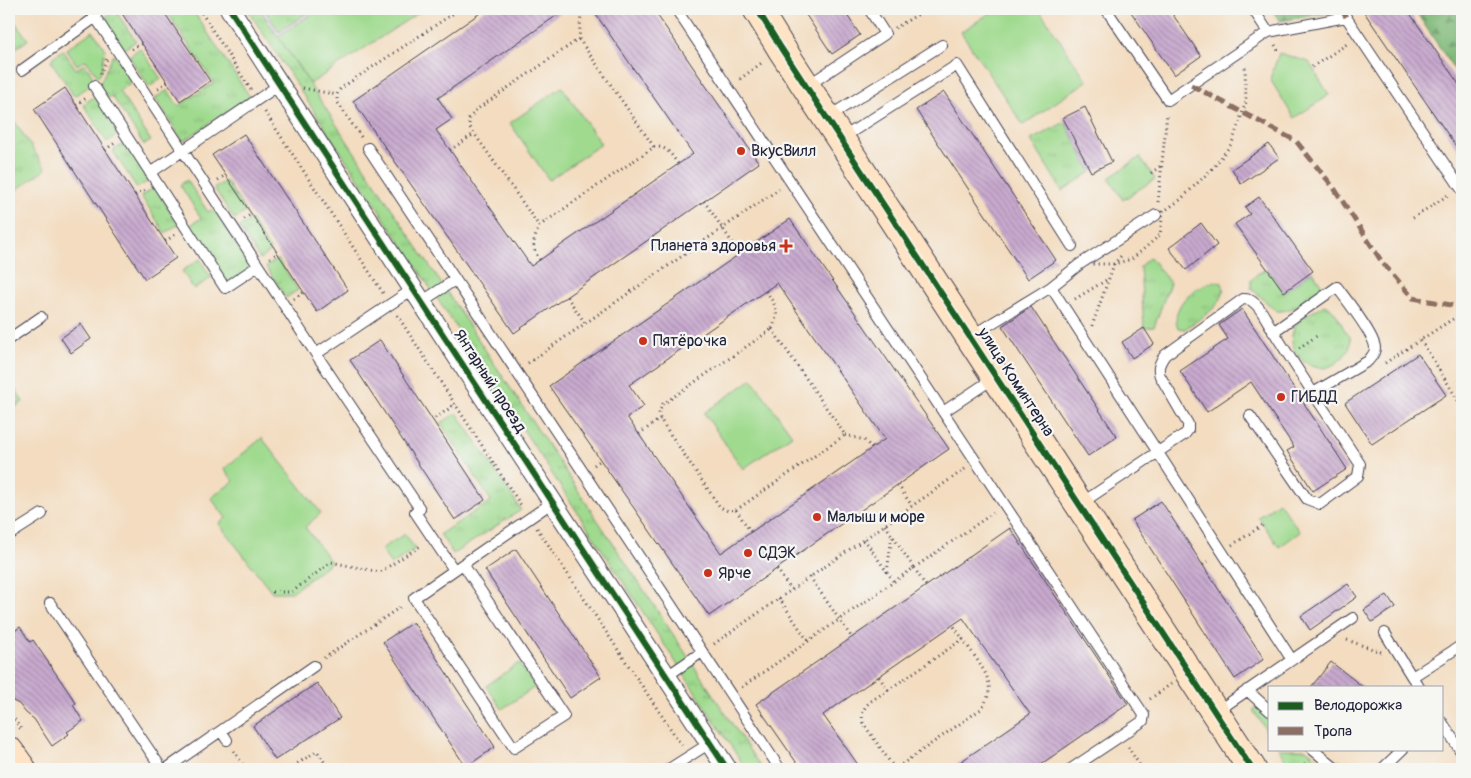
<svg xmlns="http://www.w3.org/2000/svg" width="1471" height="778" font-family="Pangolin,sans-serif">
<style>
.built{fill:#ebd1eb}
.grass{fill:url(#grass-tufts);stroke:#607e64}
.forest{fill:url(#forest-firs);stroke:#506e5a}
.green{fill:#9fda8e;stroke:#607e64}
.building{fill:url(#building-back-hatch);fill-rule:evenodd}
.lines{fill:none;stroke-linecap:round;stroke-linejoin:round}
.lane-casing{stroke:#413e4f;stroke-width:12}
.street-casing{stroke:#413e4f;stroke-width:21}
.secondary-casing{stroke:#413e4f;stroke-width:30}
.path{stroke:#413e4f;stroke-width:3;stroke-dasharray:1 4;stroke-linecap:butt}
.lane{stroke:#fff;stroke-width:10}
.street{stroke:#fff;stroke-width:19}
.secondary{stroke:#fee4c5;stroke-width:28}
.quiet{stroke:#8d6e63;stroke-width:5;stroke-dasharray:10 5;stroke-linecap:butt}
.cycleway-casing{stroke:#f6f6f2;stroke-width:9}
.cycleway{stroke:#1b5e20;stroke-width:6}
.poi-dot{fill:#c8321e;stroke:#f6f6f2;stroke-width:2}
.labels{text-anchor:middle;dominant-baseline:central;stroke-width:4.5;stroke-linejoin:round;paint-order:stroke}
.poi-label{font-size:16px;fill:#22223b;stroke:#f6f6f2;text-anchor:start}
.street-label{font-size:16px;fill:#22223b;stroke:#f6f6f2}
</style>
<defs>
<pattern id="grass-tufts" width="24" height="20" patternUnits="userSpaceOnUse" patternTransform="scale(1.25)"><rect width="24" height="20" fill="#9fda8e"/><path d="M3 7l-1-3M5 7V3M7 7l1-3M15 17l-1-3M17 17v-4M19 17l1-3" fill="none" stroke="#89bb7b"/></pattern>
<pattern id="forest-firs" width="22" height="20" patternUnits="userSpaceOnUse" patternTransform="scale(1.25)"><rect width="22" height="20" fill="#7fba79"/><path d="M5 1l3.5 6h-7zM16 11l3.5 6h-7z" fill="#689764"/></pattern>
<pattern id="building-back-hatch" width="6" height="6" patternUnits="userSpaceOnUse" patternTransform="scale(1.25)"><rect width="6" height="6" fill="#c9aacf"/><path d="M-1 5l2 2M0 0l6 6M5-1l2 2" fill="none" stroke="#a38aa9"/></pattern>
</defs>
<rect width="100%" height="100%" fill="#f6f6f2"/>
<filter id="ink" filterUnits="userSpaceOnUse"><feTurbulence type="fractalNoise" baseFrequency=".02" numOctaves="2"/><feDisplacementMap in="SourceGraphic" scale="10" xChannelSelector="R" yChannelSelector="G"/><feConvolveMatrix kernelMatrix="1 2 1 2 8 2 1 2 1" color-interpolation-filters="sRGB"/></filter>
<filter id="wash" filterUnits="userSpaceOnUse"><feTurbulence type="fractalNoise" baseFrequency=".0096" numOctaves="4" result="noise"/><feDisplacementMap in="SourceGraphic" scale="20" xChannelSelector="R" yChannelSelector="G"/><feGaussianBlur stdDeviation="1.12" result="paint"/><feColorMatrix in="noise" values="0 0 0 0 0 0 0 0 0 0 0 0 0 0 0 0 0 1.4 0 .05"/><feComposite in="paint" operator="in"/></filter>
<g filter="url(#wash)">
<rect width="100%" height="100%" fill="#f3dcbf"/>
<!-- built -->
<path class="built" d="M260 9H319L278 36Z"/>
<!-- grass -->
<path class="grass" d="M165 9H192L250 97 183 141 155 98 168 90 178 106 214 83Z
M247 9H260L762 769H746Z
M264 9H313L279 32Z
M115 10 136 41 124 49 104 18Z
M9 13 28 40 9 53Z
M140 48 161 79 149 87 129 56Z
M63 50 76 69 85 64 93 77 90 86 74 96 51 61 53 57Z
M114 54 132 82 119 91 151 141 144 145 112 96 107 99 99 85Z
M96 96 120 133 107 142 83 104Z
M9 113 46 169 9 195Z
M1065 122 1091 172 1062 191 1031 140Z
M126 142 150 180 137 188 113 151Z
M187 180 208 212 213 209 253 269 229 285 189 226 201 218 180 185Z
M226 181 246 212 234 219 214 188Z
M155 187 179 224 165 233 141 196Z
M251 220 271 251 260 259 239 228Z
M1150 257 1170 283 1154 327 1144 328 1140 266Z
M278 259 298 290 286 298 266 267Z
M1267 269 1284 292 1313 271 1323 288C1308 299 1295 312 1276 311L1251 288V280L1257 274Z
M1215 281 1222 283C1230 303 1199 319 1185 329L1178 328C1171 311 1186 294 1200 287 1205 284 1211 283 1215 281Z
M1324 305C1325 306 1330 307 1331 308 1336 312 1342 325 1345 331 1347 333 1349 335 1350 337 1354 351 1335 368 1322 368 1302 368 1283 344 1296 325 1302 316 1315 311 1324 305Z
M457 413 521 510 453 554 440 534 491 501 441 423Z
M1259 706 1270 716V736L1253 710Z
M1278 749H1306L1331 769H1292Z"/>
<!-- forest -->
<path class="forest" d="M1274 9H1326L1329 13 1280 21 1272 10Z
M1414 9H1462V81Z"/>
<!-- green -->
<path class="green" d="M319 9H424L310 84 278 36Z
M996 9H1039L1087 81 1023 125 961 32Z
M93 31 105 49 102 69 98 77 86 60 77 65 66 49Z
M1279 53 1309 62 1329 95 1294 118 1270 79Z
M562 87 601 144 549 180 510 123Z
M1140 157 1155 179 1123 200 1109 178Z
M200 259 211 278 194 289 182 271Z
M752 379 792 435 743 469 704 413Z
M15 388 23 402 9 411V392Z
M262 438 321 513 305 527 331 562 292 592H272L219 524 226 518 211 498 234 481 224 469Z
M1279 502 1300 532 1279 547 1258 517Z
M405 534 415 549 391 565 381 549Z
M519 663 535 687 502 709 486 686Z"/>
<g id="blocks">
<!-- building -->
<path class="building" d="M119 9H162L210 81 180 101Z
M486 9H566L438 98 452 119 436 130 531 266 693 154 592 9H653L759 163 514 333 353 101Z
M802 9H843L860 35 832 54Z
M1129 9H1169L1201 56 1174 75Z
M1362 9H1407L1462 89V155Z
M65 88 176 258 145 279 34 109Z
M944 92 1056 260 1028 279 916 110Z
M1085 107 1112 162 1091 172 1063 118Z
M244 134 348 290 317 312 212 155Z
M1269 144 1279 158 1241 184 1232 169Z
M1259 197 1313 271 1284 292 1235 224 1250 214 1245 207Z
M790 219 949 449 709 616 549 386ZM777 283 885 439 721 553 627 417 644 406 629 385Z
M1201 223 1217 245 1186 270 1169 248Z
M1031 307 1117 437 1088 456 1002 326Z
M1242 309 1347 469 1313 491 1287 451 1294 447 1251 382 1207 412 1180 371 1228 339 1219 325Z
M81 324 91 339 71 353 61 338Z
M1144 328 1154 344 1132 358 1122 342Z
M380 340 485 500 455 520 350 360Z
M1418 354 1446 395 1372 444 1345 403Z
M1161 501 1264 659 1235 679 1132 520Z
M1010 528 1128 704 1034 769H950L1030 714 963 618 823 715 861 769H801L756 704Z
M516 549 601 677 570 698 485 570Z
M1348 584 1357 597 1310 630 1301 616Z
M1387 595 1395 607 1372 622 1364 610Z
M413 622 495 747 466 767 383 642Z
M20 627 30 642 33 640 76 703 73 705 83 721 67 732 69 734 52 746 34 719 26 713 19 704 13 701 9 695V635Z
M1331 662 1363 687H1311Z
M317 683 340 718 275 760 253 726Z"/>
</g>
</g>
<g filter="url(#ink)">
<use href="#blocks" fill-opacity="0" stroke="#413e4f" stroke-width="1"/>
<g class="lines">
<defs>
<path id="lane" d="M90 9 316 354 420 509 415 512 454 570
M676 9 1144 715 1143 721 1071 769
M1106 9 1168 100 1268 32
M1253 9 1268 32 1346 17 1462 190
M22 70 96 17
M94 86 225 288 258 266
M807 86 885 34 869 9
M828 117 942 45
M842 138 957 65 1072 246
M368 148 780 769
M150 173 279 85
M1156 215 1080 264 1051 287 1292 660
M421 302 455 280
M971 336 1051 287
M9 339 41 317
M316 354 413 289
M943 412 994 378
M1250 416 1307 499 1320 504 1358 476 1360 464 1313 393
M1080 504 1185 434 1188 430V424L1160 376C1157 368 1160 362 1165 355L1243 299C1246 299 1250 299 1253 302 1261 307 1266 320 1271 327 1284 349 1299 371 1313 393L1368 361C1371 357 1375 354 1375 348 1375 336 1345 298 1337 287L1273 332
M9 535 42 514
M463 564 564 716 514 748 414 598 463 564 553 502
M50 603 162 769
M1385 633 1412 677 1462 645
M667 676 702 652
M1412 677 1419 687
M1247 690 1270 711
M1216 712 1353 618
M1442 722 1462 753
M221 731 227 740
M1312 749 1335 768 1342 769
M166 769 314 666
M669 769 710 743
M1382 769 1403 749"/>
<path id="street" d="M230 9 727 769"/>
<path id="secondary" d="M757 9 781 48 1252 769
M9 751 22 769"/>
</defs>
<!-- lane casing -->
<use href="#lane" class="lane-casing"/>
<!-- street casing -->
<use href="#street" class="street-casing"/>
<!-- secondary casing -->
<use href="#secondary" class="secondary-casing"/>
<!-- path -->
<path class="path" d="M199 9 251 90
M579 9 581 16 579 39
M895 28 927 9
M579 39 654 147 539 226 469 126V119L476 110Z
M1275 45 1279 53
M132 49 142 43
M1312 67 1347 44
M100 74 107 59
M740 79 763 62
M158 88 168 82
M303 88 337 95
M76 105 86 98
M265 112 383 293
M361 137 338 103C336 96 337 93 341 88L460 9
M654 147C667 146 671 154 678 164
M105 150 115 143
M450 150 474 134
M1151 173 1162 165
M218 180 226 175
M135 195 145 189
M704 201 740 254
M1158 202 1167 114
M1167 209 1180 200 1215 166 1232 143 1246 102 1245 65
M1163 211 1160 235 1132 259 1114 264H1080Z
M1413 218 1448 195
M244 219 252 214
M539 226C534 241 530 246 540 260
M165 241 175 235
M270 258 278 253
M766 291C776 306 780 311 772 329
M567 297 585 323
M294 299 304 292
M1075 299 1108 279
M397 315 522 507
M1092 326 1114 264 1121 256
M772 329 845 435 736 510 728 511 720 507 660 419 659 412 663 404Z
M1421 340 1462 407
M1299 348 1318 335
M528 363 779 189
M1385 363 1462 313
M435 418 456 404
M639 434 660 419
M845 435 864 440 872 448
M594 465 601 460
M898 485 912 506
M736 510 751 532
M885 525 914 568
M537 528 682 746
M864 539 894 582
M1232 545 1263 525
M1203 565 1210 560
M914 568 926 586
M777 569 791 590
M887 572 892 536
M810 577 852 638
M272 592H292L331 562 380 572 422 545
M779 598 808 641
M1347 640 1381 652
M714 644 965 469
M324 658 402 606
M879 677 888 690C875 699 859 704 863 723L895 769 981 709C997 687 987 675 974 655 967 645 960 635 953 625
M742 687 993 513
M888 690 963 639
M1150 699 1171 684
M9 711 22 731
M1128 747 1142 769
M234 751 246 769
M289 769 317 751 329 769
M1302 769 1307 762"/>
<!-- lane -->
<use href="#lane" class="lane"/>
<!-- street -->
<use href="#street" class="street"/>
<!-- secondary -->
<use href="#secondary" class="secondary"/>
<!-- quiet -->
<path class="quiet" d="M1341 9 1346 17
M1191 85 1296 141 1334 188 1382 262 1413 298 1462 307"/>
<defs>
<path id="cycleway" d="M230 9 727 769
M757 9 781 48 1252 769"/>
</defs>
<!-- cycleway casing -->
<use href="#cycleway" class="cycleway-casing"/>
<!-- cycleway -->
<use href="#cycleway" class="cycleway"/>
</g>
</g>
<!-- markers -->
<g class="poi-dot">
<circle cx="741" cy="151" r="5"/>
<path d="M783.5 238.5h5v5h5v5h-5v5h-5v-5h-5v-5h5z"/>
<circle cx="643" cy="341" r="5"/>
<circle cx="1281" cy="397" r="5"/>
<circle cx="817" cy="517" r="5"/>
<circle cx="748" cy="553" r="5"/>
<circle cx="708" cy="573" r="5"/>
</g>
<g class="labels">
<!-- poi labels -->
<g class="poi-label">
<text x="751" y="151">ВкусВилл</text>
<text x="776" y="246" text-anchor="end">Планета здоровья</text>
<text x="653" y="341">Пятёрочка</text>
<text x="1291" y="397">ГИБДД</text>
<text x="827" y="517">Малыш и море</text>
<text x="758" y="553">СДЭК</text>
<text x="718" y="573">Ярче</text>
</g>
<!-- street labels -->
<g class="street-label">
<text transform="translate(490 381) rotate(57)">Янтарный проезд</text>
<text transform="translate(1016 382) rotate(57)">улица Коминтерна</text>
</g>
</g>
<!-- margin -->
<rect width="1471" height="778" fill="none" stroke="#f6f6f2" stroke-width="30"/>
<!-- legend -->
<rect x="1268" y="686" width="175" height="65" fill="#f6f6f2" stroke="#a1a1a9"/>
<rect x="1278" y="702" width="25" height="8" fill="#1b5e20" stroke="#a1a1a9"/>
<text x="1314" y="710" font-size="15" fill="#22223b">Велодорожка</text>
<rect x="1278" y="727" width="25" height="8" fill="#8d6e63" stroke="#a1a1a9"/>
<text x="1314" y="736" font-size="15" fill="#22223b">Тропа</text>
</svg>
